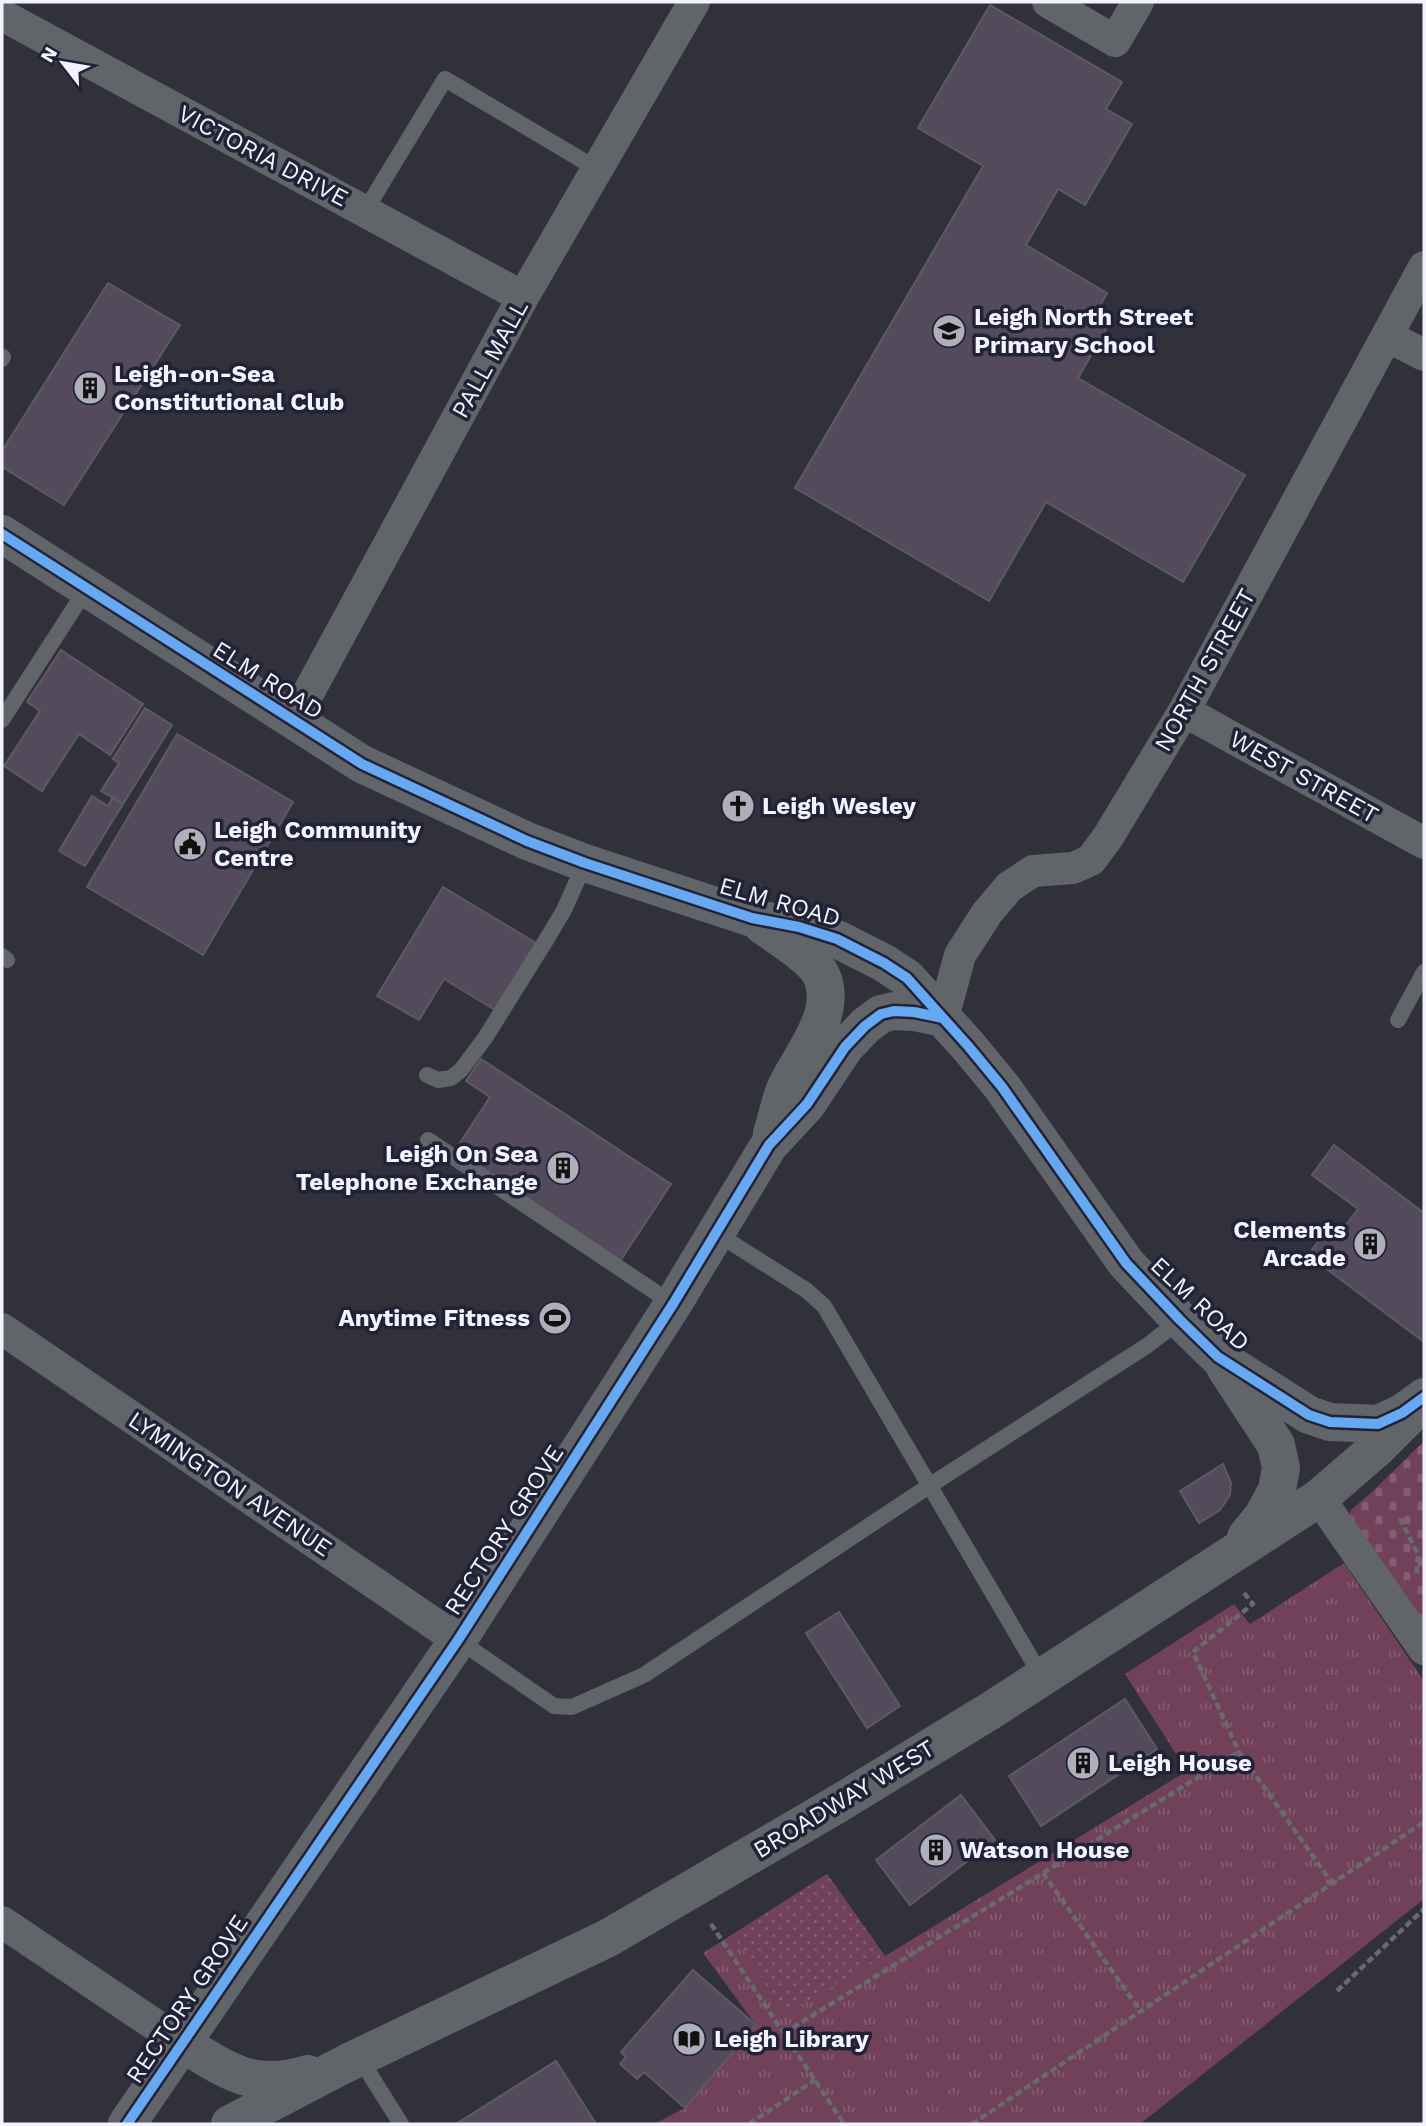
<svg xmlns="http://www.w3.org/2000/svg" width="1426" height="2126" font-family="'Work Sans',sans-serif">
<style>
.grass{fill:url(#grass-tufts)}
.cemetery{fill:url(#cemetery-stones)}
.park{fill:url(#park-dots)}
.building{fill:#534b5c;stroke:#5d5a63;stroke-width:2}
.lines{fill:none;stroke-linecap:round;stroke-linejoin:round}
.path{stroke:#696a6f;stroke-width:4.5;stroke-dasharray:7 3.5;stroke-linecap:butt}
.service{stroke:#616468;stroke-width:16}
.minor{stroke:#616468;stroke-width:32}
.tertiary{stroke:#616468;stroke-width:38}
.cycleway-casing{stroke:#222236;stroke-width:15}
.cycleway{stroke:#66a8f1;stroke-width:10}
.labels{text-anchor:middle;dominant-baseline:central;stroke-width:7;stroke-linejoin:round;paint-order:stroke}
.street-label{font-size:24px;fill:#f2f3fe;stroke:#222236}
.poi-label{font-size:24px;font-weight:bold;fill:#f2f3fe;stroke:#222236;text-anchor:start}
</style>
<defs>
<pattern id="grass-tufts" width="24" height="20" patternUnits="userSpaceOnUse" patternTransform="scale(1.75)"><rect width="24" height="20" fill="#704159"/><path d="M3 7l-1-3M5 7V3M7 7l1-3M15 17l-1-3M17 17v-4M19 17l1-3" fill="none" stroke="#855d72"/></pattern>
<pattern id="cemetery-stones" width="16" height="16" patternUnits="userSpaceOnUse" patternTransform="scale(1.75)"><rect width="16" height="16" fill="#704159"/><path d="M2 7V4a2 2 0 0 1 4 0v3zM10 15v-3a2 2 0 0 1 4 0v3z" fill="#855d72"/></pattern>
<pattern id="park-dots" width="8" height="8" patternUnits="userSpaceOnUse" patternTransform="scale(1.75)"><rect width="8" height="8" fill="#704159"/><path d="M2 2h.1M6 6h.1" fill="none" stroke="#855d72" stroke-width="1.8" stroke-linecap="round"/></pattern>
</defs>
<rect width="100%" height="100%" fill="#31313c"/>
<!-- grass -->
<path class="grass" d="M1344 1563 1424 1681V1899L1140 2124H654L685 2108 756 2025 703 1953 827 1874 885 1956 1187 1771 1125 1674 1234 1604 1250 1624Z"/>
<!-- cemetery -->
<path class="cemetery" d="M1424 1441V1630L1348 1522 1351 1510 1372 1492Z"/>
<!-- park -->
<path class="park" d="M827 1874 885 1956 785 2014 733 1935Z"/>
<!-- building -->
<path class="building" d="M990 5 1122 82 1106 109 1132 124 1085 205 1058 189 1026 245 1107 293 1095 315 1109 324 1078 378 1245 475 1183 582 1046 502 989 601 795 488 983 166 918 128Z
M108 283 180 325 64 505 2 467V451Z
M61 650 143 704 110 755 79 734 42 791 4 766 40 711 27 702Z
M145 708 172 725 123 804 101 791 119 763 113 759Z
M177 734 293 802 203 955 87 887Z
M92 796 108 806 113 797 123 804 85 866 59 851Z
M443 887 536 943 495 1010 444 979 419 1020 377 996Z
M481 1059 671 1184 620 1261 454 1152 490 1097 466 1081Z
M1334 1145 1424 1213V1342L1308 1255 1329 1227 1339 1234 1358 1209 1312 1175Z
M1223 1464 1231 1483 1230 1495 1220 1510 1199 1523 1180 1491Z
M839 1612 900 1706 867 1728 806 1633Z
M1125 1699 1157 1749 1041 1826 1009 1776Z
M961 1795 995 1840 910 1905 876 1860Z
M693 1970 756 2025 685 2108 644 2072 637 2079 620 2064 626 2057 621 2052Z
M556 2061 596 2124H456Z"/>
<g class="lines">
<!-- path -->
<path class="path" d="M1400 1518 1418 1555 1416 1576
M1244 1593 1253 1604 1193 1652 1239 1752 1332 1883
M1043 1873 1141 2012
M711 1924 844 2124
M1337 1991 1424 1909
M784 2033 1239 1752
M749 2124 815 2080
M972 2124 1424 1822"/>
<!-- service -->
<path class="service" d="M365 211 445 79 597 169
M2 359 3 357
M2 720 87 588
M2 956 7 960
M1398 1020 1424 972
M427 1075 438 1080 451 1078 461 1070 485 1038 548 937 564 910 585 863
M428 1140 673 1304
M716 1233 806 1290 824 1306 1042 1677
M458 1640 554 1706 572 1707 644 1675 929 1486 1148 1345 1180 1320
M359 2057 401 2124"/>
<!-- minor -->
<path class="minor" d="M1048 2 1115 41 1138 2
M2 15 523 297
M1387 336 1424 355
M1184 711 1424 843
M293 721 523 297 694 2
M943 1018 960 955 987 913 1009 887 1033 871 1073 868 1091 860 1108 837 1184 711 1424 267
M2 1329 458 1640
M1319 1498 1424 1649
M2 1922 182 2043"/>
<!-- tertiary -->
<path class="tertiary" d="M2 534 362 764 527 841 585 863 752 918 799 927 837 939 884 963 907 978 969 1047 1002 1087 1126 1263 1180 1320 1218 1357 1309 1415 1330 1422 1378 1424 1402 1413 1424 1397
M762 925C779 937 804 952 817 968 844 1007 802 1053 786 1087 780 1101 777 1118 772 1133
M1225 1367 1276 1445 1281 1468 1277 1490 1263 1516 1246 1537
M182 2043C228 2071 252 2091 308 2074
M127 2124 458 1640 673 1304 769 1145 807 1104 845 1047 865 1026 881 1014 894 1011 914 1012 943 1018
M230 2124 347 2063 608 1938 836 1805 990 1711 1319 1498 1377 1448 1411 1414"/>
<defs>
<path id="cycleway" d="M2 534 362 764 527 841 585 863 752 918 799 927 837 939 884 963 907 978 969 1047 1002 1087 1126 1263 1180 1320 1218 1357 1309 1415 1330 1422 1378 1424 1402 1413 1424 1397
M127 2124 458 1640 673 1304 769 1145 807 1104 845 1047 865 1026 881 1014 894 1011 914 1012 943 1018"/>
</defs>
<!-- cycleway casing -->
<use href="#cycleway" class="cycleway-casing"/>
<!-- cycleway -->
<use href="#cycleway" class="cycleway"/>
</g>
<!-- icons -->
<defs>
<symbol id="school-disc" viewBox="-11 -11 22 22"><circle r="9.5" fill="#aeafba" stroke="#222236"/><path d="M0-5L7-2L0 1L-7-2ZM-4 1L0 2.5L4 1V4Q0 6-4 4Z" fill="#111"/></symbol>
<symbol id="building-disc" viewBox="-11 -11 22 22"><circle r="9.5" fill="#aeafba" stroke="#222236"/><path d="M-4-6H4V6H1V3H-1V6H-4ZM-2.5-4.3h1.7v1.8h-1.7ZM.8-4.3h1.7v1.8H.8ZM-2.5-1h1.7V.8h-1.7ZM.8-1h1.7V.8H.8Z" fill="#111"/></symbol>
<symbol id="church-disc" viewBox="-11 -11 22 22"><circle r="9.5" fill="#aeafba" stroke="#222236"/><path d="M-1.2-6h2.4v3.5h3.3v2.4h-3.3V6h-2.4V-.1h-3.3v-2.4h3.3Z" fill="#111"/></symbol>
<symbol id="civic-disc" viewBox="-11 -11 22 22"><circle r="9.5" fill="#aeafba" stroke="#222236"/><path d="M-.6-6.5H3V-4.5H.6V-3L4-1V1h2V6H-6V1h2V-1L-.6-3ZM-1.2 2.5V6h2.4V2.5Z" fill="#111"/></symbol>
<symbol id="stadium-disc" viewBox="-11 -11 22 22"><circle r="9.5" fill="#aeafba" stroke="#222236"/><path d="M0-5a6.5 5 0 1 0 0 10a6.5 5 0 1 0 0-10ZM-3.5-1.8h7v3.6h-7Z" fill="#111"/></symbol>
<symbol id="library-disc" viewBox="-11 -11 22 22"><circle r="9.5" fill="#aeafba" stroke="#222236"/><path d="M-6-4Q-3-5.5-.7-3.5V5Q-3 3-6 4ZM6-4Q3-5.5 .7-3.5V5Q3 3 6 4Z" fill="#111"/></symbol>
</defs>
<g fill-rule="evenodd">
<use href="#school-disc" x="930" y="312" width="38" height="38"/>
<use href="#building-disc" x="71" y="369" width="38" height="38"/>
<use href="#church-disc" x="719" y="787" width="38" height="38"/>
<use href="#civic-disc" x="171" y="825" width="38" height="38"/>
<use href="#building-disc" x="544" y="1149" width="38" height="38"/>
<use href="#building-disc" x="1351" y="1225" width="38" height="38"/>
<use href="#stadium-disc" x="536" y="1299" width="38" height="38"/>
<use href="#building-disc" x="1064" y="1744" width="38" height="38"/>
<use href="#building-disc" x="917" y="1831" width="38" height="38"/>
<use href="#library-disc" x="670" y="2020" width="38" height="38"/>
</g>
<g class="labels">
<!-- street labels -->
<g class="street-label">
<text transform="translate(263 156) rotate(28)">VICTORIA DRIVE</text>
<text transform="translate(490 359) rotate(-61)">PALL MALL</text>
<text transform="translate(1205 670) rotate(-61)">NORTH STREET</text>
<text transform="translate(268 680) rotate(32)">ELM ROAD</text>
<text transform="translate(1304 777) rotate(29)">WEST STREET</text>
<text transform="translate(780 902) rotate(16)">ELM ROAD</text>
<text transform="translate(1200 1304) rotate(43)">ELM ROAD</text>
<text transform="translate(230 1484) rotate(34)">LYMINGTON AVENUE</text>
<text transform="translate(504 1530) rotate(-57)">RECTORY GROVE</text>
<text transform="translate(844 1799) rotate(-31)">BROADWAY WEST</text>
<text transform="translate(187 1999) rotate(-56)">RECTORY GROVE</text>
</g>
<!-- poi labels -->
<g class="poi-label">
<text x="974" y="317">Leigh North Street<tspan x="974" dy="28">Primary School</tspan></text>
<text x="114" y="374">Leigh-on-Sea<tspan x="114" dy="28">Constitutional Club</tspan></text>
<text x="762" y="806">Leigh Wesley</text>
<text x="214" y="830">Leigh Community<tspan x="214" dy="28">Centre</tspan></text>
<text x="538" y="1154" text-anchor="end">Leigh On Sea<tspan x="538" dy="28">Telephone Exchange</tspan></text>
<text x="1346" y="1230" text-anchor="end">Clements<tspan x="1346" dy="28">Arcade</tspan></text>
<text x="530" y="1318" text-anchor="end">Anytime Fitness</text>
<text x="1108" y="1763">Leigh House</text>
<text x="960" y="1850">Watson House</text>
<text x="714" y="2039">Leigh Library</text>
</g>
</g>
<!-- border -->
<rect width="1426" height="2126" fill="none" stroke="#f2f3fe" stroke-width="7"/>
<!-- north arrow -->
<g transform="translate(63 63) rotate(301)" stroke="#222236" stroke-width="5" paint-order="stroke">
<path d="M0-5L12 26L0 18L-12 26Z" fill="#f2f3fe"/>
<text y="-10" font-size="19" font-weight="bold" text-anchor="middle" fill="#f2f3fe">N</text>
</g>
</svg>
